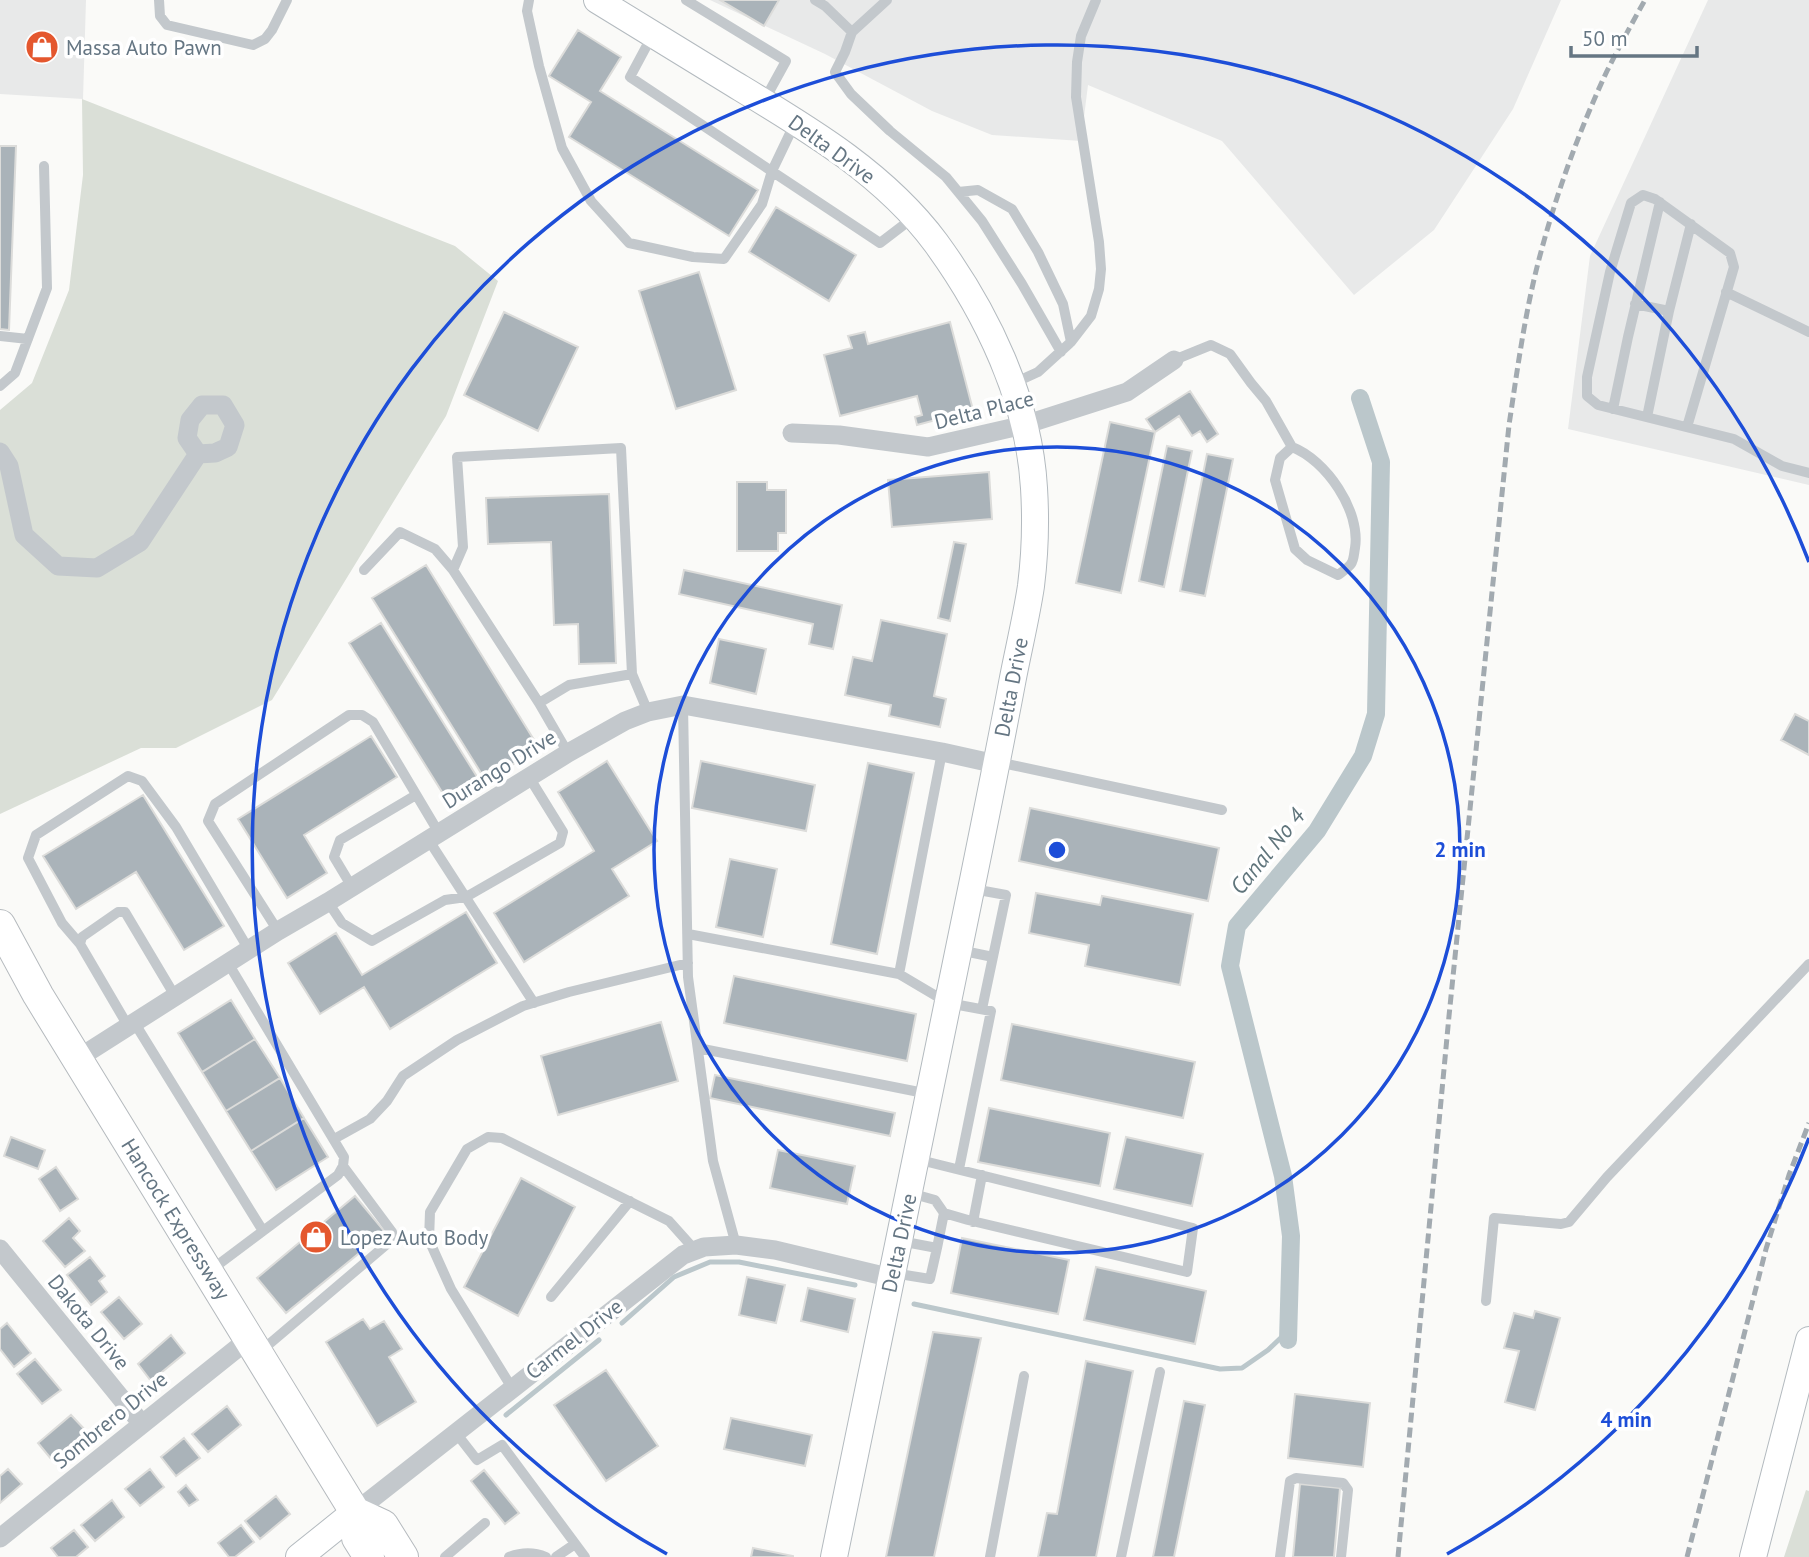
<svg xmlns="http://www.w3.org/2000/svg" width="1809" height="1557" font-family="'PT Sans',sans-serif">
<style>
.built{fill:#e8e9e9}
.green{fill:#dadfd7}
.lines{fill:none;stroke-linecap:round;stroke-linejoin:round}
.stream{stroke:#bbc7cb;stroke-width:5}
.canal{stroke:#bbc7cb;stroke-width:18}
.building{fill:#aab3b9;stroke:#dcdcda;stroke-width:2}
.secondary-casing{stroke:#b3babf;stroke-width:28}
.primary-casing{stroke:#b5babe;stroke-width:32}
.lane{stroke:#c3c8cc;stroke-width:10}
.street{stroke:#c3c8cc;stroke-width:19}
.secondary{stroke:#fff;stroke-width:26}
.primary{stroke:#fff;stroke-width:30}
.rail{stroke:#a2aab0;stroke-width:5;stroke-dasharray:10 5;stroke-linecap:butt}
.ring{fill:none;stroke:#1d4ed8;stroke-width:3.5}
.labels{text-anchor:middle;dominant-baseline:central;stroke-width:7;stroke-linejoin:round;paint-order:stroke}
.poi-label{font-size:21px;fill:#657683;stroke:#fff;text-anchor:start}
.street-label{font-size:21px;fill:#657683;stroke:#fff}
.water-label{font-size:23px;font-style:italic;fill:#60757c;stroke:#fff}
.centre{fill:#1d4ed8;stroke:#fff;stroke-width:3.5}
.ring-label{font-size:21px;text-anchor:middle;font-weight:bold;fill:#1d4ed8;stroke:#fff;stroke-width:7;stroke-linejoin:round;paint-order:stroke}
</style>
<rect width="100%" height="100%" fill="#fafaf8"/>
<!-- built -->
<path class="built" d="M0 0H86L83 99 0 94Z
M710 0H1561L1513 109 1434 230 1354 295 1222 141 1088 85 1081 141 992 135 932 111 825 54Z
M1708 0H1809V485L1568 429 1590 256Z"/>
<!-- green -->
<path class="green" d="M82 99 455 246 498 281 446 416 272 700 176 748H141L0 814V410L32 383 69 290 83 175Z
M1806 1490 1809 1491V1557H1784Z"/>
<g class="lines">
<!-- stream -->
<path class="stream" d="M914 1304 1220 1369 1242 1368 1268 1350 1289 1330
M622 1323 674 1277 710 1262H739L855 1285
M506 1415 599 1340"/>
<!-- canal -->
<path class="canal" d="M1288 1340 1291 1236 1283 1176 1230 966 1237 926 1317 831 1363 756 1376 714 1381 462 1360 398"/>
</g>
<!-- building -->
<path class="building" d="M720 0H779L764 26Z
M578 30 621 57 600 91 758 190 729 236 569 137 591 102 549 76Z
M0 146H16L9 330 0 329Z
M776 207 856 255 829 301 749 252Z
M699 272 736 390 676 409 639 291Z
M504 312 578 347 538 431 464 395Z
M950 322 973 410 917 425 915 417 922 415 917 396 840 416 824 355 852 348 848 336 865 332 868 344Z
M1190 391 1218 434 1207 442 1200 431 1192 436 1179 416 1155 432 1146 419Z
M1110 422 1155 432 1121 593 1076 583Z
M1167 446 1192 451 1164 587 1139 581Z
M1207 454 1233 459 1205 596 1180 591Z
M989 472 992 519 892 527 888 480Z
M737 482H767V490H786V533H778V551H737Z
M609 494 616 663 579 664 578 624 554 625 551 542 488 544 486 498Z
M954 542 966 544 950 621 938 618Z
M426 565 539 748 486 781 372 598Z
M684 570 842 605 833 649 809 644 813 624 679 594Z
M881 620 947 634 934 696 946 699 940 727 889 716 891 705 845 695 853 657 872 661Z
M381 623 479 780 447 800 349 643Z
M719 639 766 649 756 694 710 683Z
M1795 714 1809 721V755L1781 740Z
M371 736 397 777 304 835 327 873 287 898 238 819Z
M607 761 657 841 612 869 629 896 524 962 494 913 594 851 558 792Z
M701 761 815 785 806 831 692 808Z
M868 763 914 773 877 954 831 944Z
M143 795 224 926 184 950 136 872 76 909 43 856Z
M1030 808 1219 848 1208 901 1019 861Z
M730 859 777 869 763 937 716 927Z
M1036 893 1100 905 1102 896 1193 914 1180 985 1085 966 1089 945 1029 933Z
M466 912 497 963 390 1029 364 987 320 1014 288 963 336 933 362 975Z
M734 976 916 1014 907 1061 724 1023Z
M231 1000 255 1039 202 1072 178 1033Z
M661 1022 678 1081 558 1115 541 1056Z
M1012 1024 1195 1062 1183 1118 1001 1080Z
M255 1039 280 1078 226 1111 202 1072Z
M715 1075 895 1113 890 1136 710 1098Z
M280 1078 304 1118 251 1151 226 1111Z
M989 1108 1110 1133 1100 1186 978 1162Z
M304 1118 328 1157 276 1190 251 1151Z
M11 1137 45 1150 38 1169 4 1156Z
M1126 1137 1203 1154 1192 1206 1114 1189Z
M778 1150 855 1166 847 1204 770 1188Z
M56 1167 78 1199 60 1211 39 1179Z
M521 1178 575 1207 518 1316 464 1287Z
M355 1196 385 1232 286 1313 257 1278Z
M69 1218 80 1231 73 1238 85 1251 65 1267 43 1241Z
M962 1238 1069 1260 1058 1314 951 1293Z
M90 1257 105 1276 99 1281 107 1292 91 1305 67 1275Z
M1096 1267 1206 1291 1195 1344 1084 1320Z
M747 1277 785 1285 776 1323 739 1315Z
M808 1288 855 1299 848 1332 801 1321Z
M119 1297 142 1324 124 1339 101 1312Z
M1535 1311 1560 1318 1535 1410 1505 1402 1519 1351 1504 1348 1514 1313 1533 1318Z
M363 1319 370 1329 384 1321 402 1349 389 1357 416 1402 377 1426 326 1342Z
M7 1323 31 1353 14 1367 0 1349V1329Z
M933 1332 981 1338 934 1557H886Z
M171 1335 185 1353 151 1381 138 1364Z
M35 1359 61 1390 42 1404 17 1374Z
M1086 1361 1133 1371 1096 1557H1038L1047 1513 1057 1514Z
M606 1370 658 1446 606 1481 554 1405Z
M1295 1394 1370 1403 1363 1467 1288 1458Z
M1184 1401 1205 1405 1174 1557H1153Z
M227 1406 241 1425 208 1452 192 1434Z
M71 1415 87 1432 52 1460 38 1443Z
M731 1418 812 1435 805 1466 724 1449Z
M184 1438 200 1458 176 1476 161 1457Z
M8 1469 22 1484 0 1503V1476Z
M150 1469 164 1487 140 1506 125 1489Z
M484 1470 519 1513 505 1524 471 1481Z
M1300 1484 1340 1488 1334 1557H1293Z
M186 1485 198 1500 189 1506 178 1492Z
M276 1496 290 1514 260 1539 245 1521Z
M112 1500 124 1517 95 1541 81 1525Z
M241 1525 254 1542 235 1557H229L218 1543Z
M74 1530 88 1547 76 1557H58L51 1548Z
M753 1548 793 1556V1557H751Z"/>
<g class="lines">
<defs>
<path id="secondary" d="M597 0C643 28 688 56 734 84 807 128 884 173 936 243 987 313 1029 400 1034 488 1036 520 1035 554 1031 586 1026 619 1018 651 1012 683 1000 747 987 811 974 875 927 1102 881 1330 834 1557
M299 1557 355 1512
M1753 1557 1809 1340"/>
<path id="primary" d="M0 925 38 995 355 1512 357 1538 369 1557
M355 1512 383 1525 403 1557"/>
</defs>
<!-- secondary casing -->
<use href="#secondary" class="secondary-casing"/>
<!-- primary casing -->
<use href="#primary" class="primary-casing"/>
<!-- lane -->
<path class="lane" d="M159 0 160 16 167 25 253 45 265 39 272 30 287 0
M529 0 527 11 539 66 562 148 591 201 629 243 693 257 724 259 762 204 772 171 794 125
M686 0 786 61 764 101
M815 0 825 6 852 32 845 52 835 72 851 94 890 131 946 177 982 221 1022 284 1061 352
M852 32 887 0
M653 34 630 77 880 243 914 217
M958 192 978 190 1012 209 1038 252 1063 304 1071 342
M1726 292 1809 332
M1635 304 1669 311
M0 336 28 339
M1174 360 1211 345 1230 354 1251 383 1266 401 1292 447C1326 460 1361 511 1355 548 1354 553 1354 560 1351 564 1348 568 1342 572 1338 575L1307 560 1295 549 1275 480 1280 458 1292 447
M1014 383 1038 372 1071 342 1091 316 1099 289 1101 269 1099 242 1076 97 1077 62 1081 36 1096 0
M0 386 15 373 47 288 44 166
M1613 409 1628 337 1660 202
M1647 417 1669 311 1691 224
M1687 427 1734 267 1730 253 1655 199 1643 195 1631 203 1610 272 1587 377V396L1598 405 1734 439 1782 466 1809 473
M364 570 400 532 435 549 453 570
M539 703 569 685 632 674
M683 705 688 977 713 1161 736 1245
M568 753 539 703 453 570 463 547 457 457 621 448 632 674 648 712
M998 762 1222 810
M428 839 534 1003
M352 887 334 857 340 840 416 795
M973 889 1006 895 982 1009
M328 902 342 923 372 941 445 900 466 897 560 843 563 832 529 777
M278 931 208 821 215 804 349 715H362L373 722 439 833
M688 934 899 974 942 752
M80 944 62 923 28 858 36 835 128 776 142 781 176 827 249 950
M959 950 993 957
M228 963 344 1157 343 1166 338 1175 263 1231
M899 974 948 1003 991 1011 959 1169
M134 1022 263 1231 211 1270
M128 1026 80 944 82 937 118 912H125L175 996
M698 1048 929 1094
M334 1139 370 1119 387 1101 403 1076 457 1040 523 1006 569 992 688 963
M916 1159 1193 1228 1187 1272 968 1220 944 1213 937 1248
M910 1193 935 1200 944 1213
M973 1222 982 1175
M893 1273 930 1279 937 1248 900 1241
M551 1297 630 1201
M1486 1301 1494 1218 1561 1224 1569 1222 1607 1177 1809 964
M261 1351 393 1239 392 1232 343 1166
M512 1388 451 1289 429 1240 430 1212 467 1149 488 1137 502 1138 669 1221 695 1250
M456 1433 477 1460 502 1445 585 1557
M445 1557 485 1523
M509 1557C522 1552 534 1552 546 1557
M556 1557 575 1544
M990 1557 1024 1376
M1121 1557 1160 1372
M1280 1557 1290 1481 1296 1478 1343 1483 1348 1490 1341 1557"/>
<!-- street -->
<path class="street" d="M202 405H223L235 425 228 447 215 453 198 454 187 438 190 420Z
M792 433 839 435 928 447 1024 425 1127 392 1174 360
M0 452 9 466 24 535 58 566 97 568 140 542 198 454
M77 1059 278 931 328 902 568 753 625 721 648 712 683 705 942 752 996 764
M0 1249 142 1424
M355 1512 683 1255 704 1247 736 1245 775 1250 892 1278
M0 1538 250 1338"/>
<!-- secondary -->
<use href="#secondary" class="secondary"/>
<!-- primary -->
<use href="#primary" class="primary"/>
<!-- rail -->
<path class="rail" d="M1398 1557 1449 1016 1509 425C1517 372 1524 319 1537 267 1554 200 1578 133 1607 71 1619 47 1632 23 1645 0
M1687 1557 1766 1249 1789 1175 1809 1123"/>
</g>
<!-- distance rings -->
<g class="ring">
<circle cx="1057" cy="850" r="403"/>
<path d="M1809 1138A805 805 0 0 1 1447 1554M667 1554A805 805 0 1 1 1809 562"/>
</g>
<!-- icons -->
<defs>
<symbol id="shop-disc" viewBox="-11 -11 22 22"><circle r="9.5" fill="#e4572e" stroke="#fff"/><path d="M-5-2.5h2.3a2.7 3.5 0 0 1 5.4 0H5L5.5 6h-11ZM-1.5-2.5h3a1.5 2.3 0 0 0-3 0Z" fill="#fff"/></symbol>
</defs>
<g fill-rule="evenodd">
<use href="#shop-disc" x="23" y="28" width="38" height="38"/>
<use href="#shop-disc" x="297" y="1218" width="38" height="38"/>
</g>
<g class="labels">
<!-- poi labels -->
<g class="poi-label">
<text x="66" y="47">Massa Auto Pawn</text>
<text x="340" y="1237">Lopez Auto Body</text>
</g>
<!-- street labels -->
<g class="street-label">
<text transform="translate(832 149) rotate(36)">Delta Drive</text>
<text transform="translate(984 410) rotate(-14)">Delta Place</text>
<text transform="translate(1011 687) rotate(-79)">Delta Drive</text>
<text transform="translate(499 769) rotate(-32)">Durango Drive</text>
<text transform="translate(176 1219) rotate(58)">Hancock Expressway</text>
<text transform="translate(899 1243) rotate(-78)">Delta Drive</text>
<text transform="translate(89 1322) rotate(51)">Dakota Drive</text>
<text transform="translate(574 1339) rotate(-38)">Carmel Drive</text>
<text transform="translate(110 1420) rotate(-39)">Sombrero Drive</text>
</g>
<!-- water labels -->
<g class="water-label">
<text transform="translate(1267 851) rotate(-51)">Canal No 4</text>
</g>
</g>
<circle cx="1057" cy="850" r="10" class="centre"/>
<g class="ring-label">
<text x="1460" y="857">2 min</text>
<text x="1626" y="1427">4 min</text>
</g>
<!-- scale -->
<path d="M1571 46v10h126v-10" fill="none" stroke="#657683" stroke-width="3.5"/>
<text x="1582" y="46" font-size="21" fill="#657683" stroke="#ffffff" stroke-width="5" paint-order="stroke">50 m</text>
</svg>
